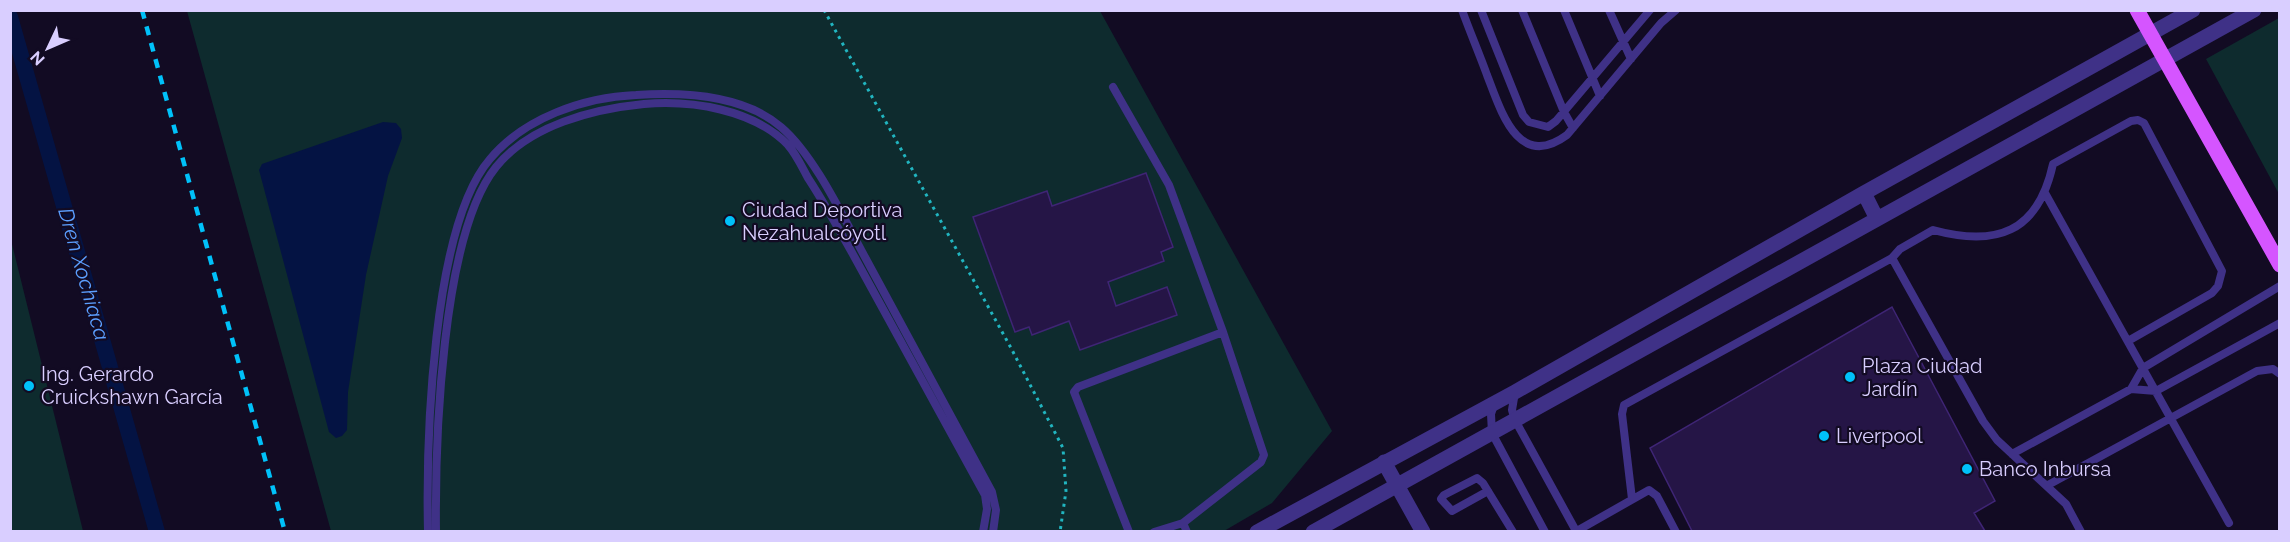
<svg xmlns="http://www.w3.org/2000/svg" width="2290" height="542" font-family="Raleway,sans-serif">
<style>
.green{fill:#0e2b2e}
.water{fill:#041343}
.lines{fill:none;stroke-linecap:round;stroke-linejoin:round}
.canal{stroke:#041343;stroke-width:16}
.building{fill:#251546;stroke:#3f2575;stroke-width:1.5}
.path{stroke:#21b5c0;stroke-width:3;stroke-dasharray:3 4.5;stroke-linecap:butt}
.service{stroke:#3f3187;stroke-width:8}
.minor{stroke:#3f3187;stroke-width:15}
.primary{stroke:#d555ff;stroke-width:15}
.rail{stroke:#00c1f9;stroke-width:4.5;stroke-dasharray:9 8;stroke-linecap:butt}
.poi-dot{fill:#00c1f9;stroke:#120b23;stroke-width:2}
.labels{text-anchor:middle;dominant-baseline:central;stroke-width:4.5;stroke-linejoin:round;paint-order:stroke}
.poi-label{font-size:20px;fill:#d9ceff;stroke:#120b23;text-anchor:start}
.water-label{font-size:21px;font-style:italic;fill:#5c9fff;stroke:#120b23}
</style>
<rect width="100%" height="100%" fill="#120b23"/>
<!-- green -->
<path class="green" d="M187 11H1100L1332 431 1272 503 1224 531H331Z
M2279 18V194L2206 59Z
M10 240H11L83 531H11Z"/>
<!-- water -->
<path class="water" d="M383 122 396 123 401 129 402 138 388 176 366 275 348 392 347 430 342 436 336 438 329 432 259 170 262 164Z"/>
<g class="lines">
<!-- canal -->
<path class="canal" d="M10 17 157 532"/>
</g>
<!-- building -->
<path class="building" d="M1146 173 1173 247 1161 252 1164 261 1108 282 1116 306 1167 287 1177 315 1080 350 1069 321 1032 335 1029 327 1015 332 973 217 1047 191 1052 206Z
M1892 307 1995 501 1974 513 1985 531H1692L1650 448Z"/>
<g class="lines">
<!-- path -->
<path class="path" d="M824 10 1011 348 1063 448 1066 491 1060 532"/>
<!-- service -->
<path class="service" d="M1462 10C1470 32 1479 53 1487 75 1501 111 1518 171 1567 135L1661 23 1676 10
M1481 10 1523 115 1529 122 1548 127 1556 121 1650 10
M1522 10 1564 112 1573 128
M1564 10 1600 96
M1609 10 1631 59
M1113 87 1169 185 1223 332 1078 387 1074 392 1129 532
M2045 193 2229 523
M1892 258 1983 421 1997 440 2066 504 2081 532
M2131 389 2156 391 2280 323
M1515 392 1512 410 1515 420 1576 531
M1494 405 1491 414 1492 433 1545 532
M2012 454 2131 389 2143 368 2280 286
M2048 485 2257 371 2273 369 2280 374
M1488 491 1452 511 1441 499 1444 495 1477 478 1483 483 1513 532
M1632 499 1622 414 1624 405 1892 258 1900 249 1933 230C1996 247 2038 233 2053 164L2131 121 2138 120 2144 123 2222 271 2218 286 2212 293 2128 341
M1183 523 1261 462 1264 455 1223 332
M428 532C426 442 432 226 490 159 524 118 584 97 636 95 682 92 744 95 781 127 815 156 844 219 866 259 908 336 950 414 992 492L996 510 993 532
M436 532C435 444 441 235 496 167 530 125 593 109 644 104 691 100 753 109 788 145 796 154 802 167 808 178 825 204 840 231 855 258 899 337 942 416 985 495L987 509 983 532
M1154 532 1183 523 1187 532
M1575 532 1649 490 1657 496 1676 532"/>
<!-- minor -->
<path class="minor" d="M1864 193 1877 219
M1384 462 1423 532
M1257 532 1515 392 1864 193 2193 10
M1313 532 2254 10"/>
<!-- primary -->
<path class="primary" d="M2137 10 2280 265"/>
<!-- rail -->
<path class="rail" d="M142 10 285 532"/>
</g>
<!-- markers -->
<g class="poi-dot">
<circle cx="730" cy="221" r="6"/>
<circle cx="1850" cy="377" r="6"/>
<circle cx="29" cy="386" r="6"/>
<circle cx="1824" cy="436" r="6"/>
<circle cx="1967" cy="469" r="6"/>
</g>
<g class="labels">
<!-- poi labels -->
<g class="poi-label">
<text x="742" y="210">Ciudad Deportiva<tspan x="742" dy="23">Nezahualcóyotl</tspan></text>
<text x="1862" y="366">Plaza Ciudad<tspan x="1862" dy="23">Jardín</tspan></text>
<text x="41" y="374">Ing. Gerardo<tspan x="41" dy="23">Cruickshawn García</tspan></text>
<text x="1836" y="436">Liverpool</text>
<text x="1979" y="469">Banco Inbursa</text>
</g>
<!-- water labels -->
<g class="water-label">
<text transform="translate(84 274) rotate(74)">Dren Xochiaca</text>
</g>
</g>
<!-- border -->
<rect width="2290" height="542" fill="none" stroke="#d9ceff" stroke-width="24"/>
<!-- north arrow -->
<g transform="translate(48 48) rotate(226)" stroke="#120b23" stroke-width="4.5" paint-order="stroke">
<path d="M0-4.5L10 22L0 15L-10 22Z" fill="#d9ceff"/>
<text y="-9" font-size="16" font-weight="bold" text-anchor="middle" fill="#d9ceff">N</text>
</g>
</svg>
